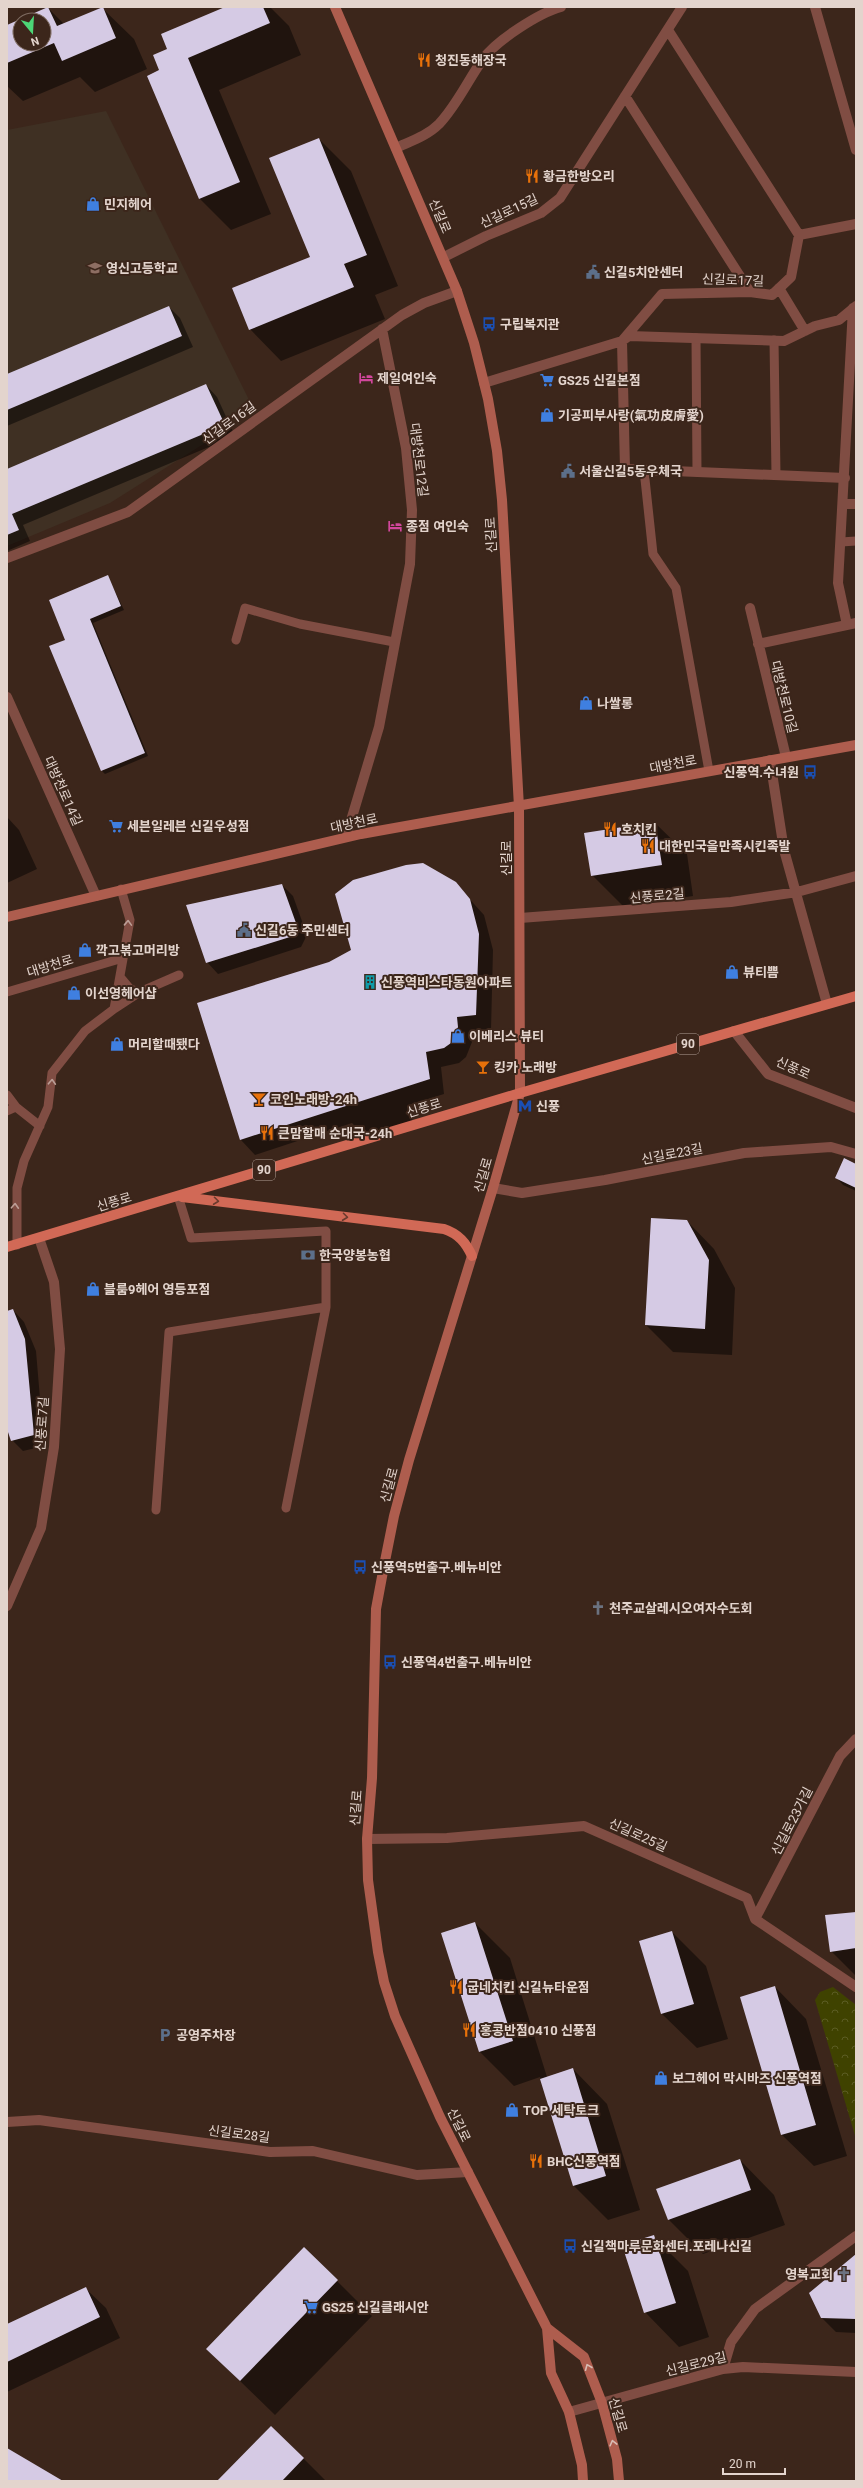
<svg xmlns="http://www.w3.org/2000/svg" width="863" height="2488" font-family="Roboto,'Noto Sans KR',sans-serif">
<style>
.education{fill:#3f3023}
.park{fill:url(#park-crowns)}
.shadow{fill:#0007}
.building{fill:#d5cae4;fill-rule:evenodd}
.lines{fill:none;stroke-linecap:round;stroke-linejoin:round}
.lane{stroke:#804d43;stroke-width:9}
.street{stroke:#804d43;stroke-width:10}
.secondary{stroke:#ae5d4e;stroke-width:10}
.primary{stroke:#d16956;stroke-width:10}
.oneway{stroke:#bb9e96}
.oneway2{stroke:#693a2d}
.oneway3{stroke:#d8bcb4}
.labels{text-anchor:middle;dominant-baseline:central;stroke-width:4;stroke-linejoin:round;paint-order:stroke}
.shield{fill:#3c261b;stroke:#b1a098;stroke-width:1}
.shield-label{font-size:12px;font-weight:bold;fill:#e3d4cd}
.poi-label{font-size:13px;font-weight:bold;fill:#e3d4cd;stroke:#3c261b;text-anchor:start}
.street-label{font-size:13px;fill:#e3d4cd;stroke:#3c261b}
</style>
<defs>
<pattern id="park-crowns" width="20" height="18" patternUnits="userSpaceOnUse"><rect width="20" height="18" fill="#3f4200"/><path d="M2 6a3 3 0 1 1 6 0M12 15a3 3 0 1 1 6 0" fill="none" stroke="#5b5c24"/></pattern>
</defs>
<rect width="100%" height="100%" fill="#3c261b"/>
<!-- education -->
<path class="education" d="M106 111 252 406 227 429 110 503 7 546V130Z"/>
<!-- park -->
<path class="park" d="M833 1987 856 2005V2139L815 2000 820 1992Z"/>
<!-- shadow -->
<path class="shadow" d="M228 7H270L289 26 301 55 219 90 271 214 231 230 200 199 161 71 168 49Z
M48 8 64 24 102 8 134 39 147 69 95 92 80 77 23 101 7 86V26L20 20V44H44V20H21Z
M319 139 351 171 398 286 375 295 385 319 281 361 250 329 311 258Z
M169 307 180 318 193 347 7 426V376Z
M206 385 217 397 235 436 23 525 30 541 7 551V470Z
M108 577 124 610 93 623 148 756 105 774 102 771 51 647 67 641Z
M7 817 19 830 37 869 7 883Z
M655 823 687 854 693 896 624 907 592 875Z
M455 883 484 915 493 950 491 1030 472 1031V1042L466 1057 459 1063 441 1067 444 1094 408 1105 413 1123 366 1138 352 1123 255 1155 241 1140 226 1093 329 963 353 950Z
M282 885 293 896 307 935 301 947 218 974 207 962Z
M856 1165V1191L843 1185 836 1177Z
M687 1221 714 1249 735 1288 732 1355 673 1352 646 1325Z
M13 1310 24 1322 36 1351 44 1446 23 1451 12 1440 7 1425V1312Z
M856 1913V1976L831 1951Z
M475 1923 510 1958 547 2077 573 2069 607 2104 640 2210 608 2220 574 2186 540 2077 514 2086 479 2051Z
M672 1932 706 1966 728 2039 697 2048 662 2014 640 1941Z
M775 1987 806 2019 847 2156 814 2166 782 2135Z
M740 2160 774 2195 785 2225 703 2254 669 2220Z
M653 2236 688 2271 709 2337 679 2347 645 2312Z
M856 2255V2333L836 2332 821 2317Z
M337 2281 372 2316 275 2415 207 2349Z
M85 2288 106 2308 120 2338 7 2392V2325Z
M271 2427 304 2459 326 2481H219Z"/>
<!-- building -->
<path class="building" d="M48 7 57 26 103 7 116 38 62 61 54 43 7 63V25ZM20 20H44V44H20Z
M225 7H263L270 23 188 58 240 182 199 199 147 76 159 70 153 55 167 49 161 34Z
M319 138 367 255 344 264 354 287 249 330 232 288 310 257 269 158Z
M169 306 182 336 7 410V374Z
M206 384 225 425 12 514 19 530 7 535V469Z
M108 575 121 606 90 619 145 753 101 771 49 646 65 640 49 600Z
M655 822 662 865 591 876 584 833Z
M423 863 456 882 470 899 479 934 476 1015 457 1017 458 1027 451 1043 444 1048 426 1052 430 1079 240 1140 197 1003 329 962 351 950 335 894 353 880 406 865Z
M282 884 296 923 290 937 206 963 186 905Z
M844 1158 856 1164V1188L835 1178Z
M651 1218 687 1220 709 1260 705 1329 645 1325Z
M13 1309 25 1339 34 1435 11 1441 7 1429V1311Z
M856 1912V1948L830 1952 825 1915Z
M475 1922 513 2041 479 2052 441 1933Z
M672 1931 694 2004 661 2014 639 1941Z
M775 1986 816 2125 781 2135 740 1997Z
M573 2068 606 2176 573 2186 540 2079Z
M740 2159 751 2190 668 2220 656 2189Z
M654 2235 676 2303 644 2313 622 2245Z
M304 2247 338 2280 240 2381 206 2349Z
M856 2254V2319L821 2318 809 2293Z
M86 2287 100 2317 7 2362V2324Z
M271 2426 304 2458 282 2481H217Z
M7 2448 63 2481H7Z"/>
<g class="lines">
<!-- lane -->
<path class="lane" d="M696 338 697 472
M774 340 776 475
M644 470 653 554 676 588 709 771
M841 542 856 541
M236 640 245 608 300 624 394 642
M120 977 130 989 140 992
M7 992 123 958
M114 1009 140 992 179 975
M7 1095 16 1107 40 1126
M7 1111 16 1107
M178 1196 191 1238 326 1231V1307
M17 1245V1188L24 1161 48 1107 52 1073 85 1031 114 1009 130 920 121 889
M156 1510 169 1332 326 1307 286 1508"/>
<!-- street -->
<path class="street" d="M815 7 856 150
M668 30 799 235
M625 96 750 292
M396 148C411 141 427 136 439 124 457 105 468 80 483 59 497 40 539 13 561 7
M799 235 856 224
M444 257 486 236 541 213 560 198 682 7
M779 288 805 331
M484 383 622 341 662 294 750 292 772 295 791 277 799 235
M845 478 625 469 622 341 629 336 784 341 815 326 839 320 856 306
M843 504H856
M7 558 128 512 402 315 424 303 457 291
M750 608 786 757
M847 625 838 583 853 308
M758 644 856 623
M7 697 96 896
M770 760 784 850 827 1004
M346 837 379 727 410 564 412 510 406 448 382 329
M520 918 731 902 797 892 856 876
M734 1031 768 1074 856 1108
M493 1188 522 1193 605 1180 744 1153 831 1147 856 1154
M7 1606 41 1528 54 1447 60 1349 54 1282 39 1238
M367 1839 447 1838 584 1826 747 1898 755 1919 856 1987
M755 1919 840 1756 856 1739
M7 2122 39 2120 270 2152 313 2151 417 2175 468 2172
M723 2369 731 2342 755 2309 856 2236
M569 2412 723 2369 743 2367 856 2372"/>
<!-- secondary -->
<path class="secondary" d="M335 7 457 291 474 343 488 399 497 451 502 500 519 807 520 1093 493 1188 409 1460 394 1516 384 1566 376 1609 372 1778 367 1839 368 1880 378 1952 384 1982 395 2016 440 2117 547 2328 551 2373 569 2412 582 2465 583 2481
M7 917 361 834 856 745
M547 2328 584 2357 602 2403 617 2459 619 2481"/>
<!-- primary -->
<path class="primary" d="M182 1197 444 1229C459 1234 466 1243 472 1256
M7 1247 520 1093 856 996"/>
</g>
<!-- one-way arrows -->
<defs><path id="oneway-chevron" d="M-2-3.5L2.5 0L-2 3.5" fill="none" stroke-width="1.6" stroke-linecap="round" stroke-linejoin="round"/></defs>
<g class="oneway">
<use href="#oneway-chevron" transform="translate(128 923) rotate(-88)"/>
<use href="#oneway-chevron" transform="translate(52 1082) rotate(-87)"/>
<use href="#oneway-chevron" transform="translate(15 1206) rotate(-87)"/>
</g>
<g class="oneway2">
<use href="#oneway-chevron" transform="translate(216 1201) rotate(7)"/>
<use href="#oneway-chevron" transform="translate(345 1217) rotate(7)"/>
</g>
<g class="oneway3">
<use href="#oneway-chevron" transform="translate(588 2367) rotate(-112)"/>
<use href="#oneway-chevron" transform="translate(613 2443) rotate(-104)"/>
</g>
<!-- icons -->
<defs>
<symbol id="restaurant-bare" viewBox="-9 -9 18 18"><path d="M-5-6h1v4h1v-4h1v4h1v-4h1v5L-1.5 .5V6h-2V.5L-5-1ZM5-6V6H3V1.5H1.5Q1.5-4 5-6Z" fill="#e8710a" stroke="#3c261b" stroke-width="2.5" paint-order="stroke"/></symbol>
<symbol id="shop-bare" viewBox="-9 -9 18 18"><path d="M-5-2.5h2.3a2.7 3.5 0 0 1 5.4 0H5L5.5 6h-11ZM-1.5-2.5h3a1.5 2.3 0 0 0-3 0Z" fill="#3f7fe0" stroke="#3c261b" stroke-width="2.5" paint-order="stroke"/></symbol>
<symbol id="school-bare" viewBox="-9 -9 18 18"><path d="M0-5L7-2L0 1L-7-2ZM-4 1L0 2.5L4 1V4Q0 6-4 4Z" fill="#8d6e63" stroke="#3c261b" stroke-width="2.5" paint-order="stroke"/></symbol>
<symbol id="civic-bare" viewBox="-9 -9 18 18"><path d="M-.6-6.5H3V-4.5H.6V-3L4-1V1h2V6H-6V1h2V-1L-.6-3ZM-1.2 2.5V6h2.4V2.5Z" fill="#5c6f8a" stroke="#3c261b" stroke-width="2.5" paint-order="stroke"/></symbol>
<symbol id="bus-bare" viewBox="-9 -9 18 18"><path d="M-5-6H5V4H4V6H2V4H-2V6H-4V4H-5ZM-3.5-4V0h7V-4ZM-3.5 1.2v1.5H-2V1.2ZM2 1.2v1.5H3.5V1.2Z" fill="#1a4fb4" stroke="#3c261b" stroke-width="2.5" paint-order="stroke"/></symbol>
<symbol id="hotel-bare" viewBox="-9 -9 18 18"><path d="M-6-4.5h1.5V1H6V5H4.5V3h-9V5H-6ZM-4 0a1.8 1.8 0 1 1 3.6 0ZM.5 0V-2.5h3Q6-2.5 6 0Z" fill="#d1479c" stroke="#3c261b" stroke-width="2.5" paint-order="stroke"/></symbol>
<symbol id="supermarket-bare" viewBox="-9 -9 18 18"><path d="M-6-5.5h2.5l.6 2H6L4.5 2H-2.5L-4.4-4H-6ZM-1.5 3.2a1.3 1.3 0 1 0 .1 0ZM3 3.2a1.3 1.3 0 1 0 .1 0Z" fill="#3f7fe0" stroke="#3c261b" stroke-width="2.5" paint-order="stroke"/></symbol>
<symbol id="building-bare" viewBox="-9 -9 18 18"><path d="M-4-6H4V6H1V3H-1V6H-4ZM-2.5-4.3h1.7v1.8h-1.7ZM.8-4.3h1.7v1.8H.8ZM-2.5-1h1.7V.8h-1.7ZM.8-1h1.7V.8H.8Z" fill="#0f9aa8" stroke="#3c261b" stroke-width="2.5" paint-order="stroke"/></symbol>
<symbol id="bar-bare" viewBox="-9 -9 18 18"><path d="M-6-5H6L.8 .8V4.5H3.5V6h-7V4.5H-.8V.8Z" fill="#e8710a" stroke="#3c261b" stroke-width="2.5" paint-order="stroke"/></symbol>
<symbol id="metro-bare" viewBox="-9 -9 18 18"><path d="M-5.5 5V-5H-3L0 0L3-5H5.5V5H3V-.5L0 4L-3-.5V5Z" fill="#1a4fb4" stroke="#3c261b" stroke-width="2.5" paint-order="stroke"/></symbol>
<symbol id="bank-bare" viewBox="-9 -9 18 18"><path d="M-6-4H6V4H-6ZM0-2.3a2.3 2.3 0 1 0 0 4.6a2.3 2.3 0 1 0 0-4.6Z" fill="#5c6f8a" stroke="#3c261b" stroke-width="2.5" paint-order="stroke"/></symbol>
<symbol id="church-bare" viewBox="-9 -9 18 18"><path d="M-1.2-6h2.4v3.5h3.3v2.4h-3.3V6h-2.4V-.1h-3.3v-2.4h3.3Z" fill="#6b7280" stroke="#3c261b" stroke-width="2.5" paint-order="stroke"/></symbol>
<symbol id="parking-bare" viewBox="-9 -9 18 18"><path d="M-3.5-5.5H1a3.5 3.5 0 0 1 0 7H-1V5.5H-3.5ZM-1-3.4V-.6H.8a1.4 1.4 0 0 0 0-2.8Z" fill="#5c6f8a" stroke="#3c261b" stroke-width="2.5" paint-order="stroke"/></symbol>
</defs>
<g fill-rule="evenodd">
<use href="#restaurant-bare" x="414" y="50" width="20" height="20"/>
<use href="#restaurant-bare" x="522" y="166" width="20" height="20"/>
<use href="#shop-bare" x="83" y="194" width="20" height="20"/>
<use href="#school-bare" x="85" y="258" width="20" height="20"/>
<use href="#civic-bare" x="583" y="262" width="20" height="20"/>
<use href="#bus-bare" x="479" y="314" width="20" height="20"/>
<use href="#hotel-bare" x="356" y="368" width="20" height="20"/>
<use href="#supermarket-bare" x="537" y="370" width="20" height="20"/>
<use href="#shop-bare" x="537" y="405" width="20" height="20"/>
<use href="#civic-bare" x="558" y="461" width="20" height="20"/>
<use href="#hotel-bare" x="385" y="516" width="20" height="20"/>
<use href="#shop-bare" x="576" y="693" width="20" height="20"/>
<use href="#bus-bare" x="800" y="762" width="20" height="20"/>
<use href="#supermarket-bare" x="106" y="816" width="20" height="20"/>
<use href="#restaurant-bare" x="600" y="819" width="20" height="20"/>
<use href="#restaurant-bare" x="638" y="836" width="20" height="20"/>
<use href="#civic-bare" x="234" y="920" width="20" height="20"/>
<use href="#shop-bare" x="75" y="940" width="20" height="20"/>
<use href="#shop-bare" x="722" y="962" width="20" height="20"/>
<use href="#building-bare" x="360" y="972" width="20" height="20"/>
<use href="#shop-bare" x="64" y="983" width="20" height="20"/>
<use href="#shop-bare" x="448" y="1026" width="20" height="20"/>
<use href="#shop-bare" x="107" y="1034" width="20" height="20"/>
<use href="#bar-bare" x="473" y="1057" width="20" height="20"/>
<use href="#bar-bare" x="249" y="1089" width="20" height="20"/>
<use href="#metro-bare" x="515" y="1096" width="20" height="20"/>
<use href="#restaurant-bare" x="257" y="1123" width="20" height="20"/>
<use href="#bank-bare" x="298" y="1245" width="20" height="20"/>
<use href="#shop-bare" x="83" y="1279" width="20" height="20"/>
<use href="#bus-bare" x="350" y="1557" width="20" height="20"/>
<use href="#church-bare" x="588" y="1598" width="20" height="20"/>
<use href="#bus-bare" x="380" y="1652" width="20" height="20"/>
<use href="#restaurant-bare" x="446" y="1977" width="20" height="20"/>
<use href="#restaurant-bare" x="459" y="2020" width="20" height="20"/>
<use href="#parking-bare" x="155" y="2025" width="20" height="20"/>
<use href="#shop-bare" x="651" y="2068" width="20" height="20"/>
<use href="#shop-bare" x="502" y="2100" width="20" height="20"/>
<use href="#restaurant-bare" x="526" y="2151" width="20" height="20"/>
<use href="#bus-bare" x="560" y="2236" width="20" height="20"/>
<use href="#church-bare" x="834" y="2264" width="20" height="20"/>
<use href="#supermarket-bare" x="301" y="2297" width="20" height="20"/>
</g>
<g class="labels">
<!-- shield labels -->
<g class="shield">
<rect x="677" y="1034" width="22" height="20" rx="3"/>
<rect x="253" y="1160" width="22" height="20" rx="3"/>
</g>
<g class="shield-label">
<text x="688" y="1044">90</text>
<text x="264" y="1170">90</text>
</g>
<!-- poi labels -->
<g class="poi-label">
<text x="435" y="60">청진동해장국</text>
<text x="543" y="176">황금한방오리</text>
<text x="104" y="204">민지헤어</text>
<text x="106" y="268">영신고등학교</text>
<text x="604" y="272">신길5치안센터</text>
<text x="500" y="324">구립복지관</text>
<text x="377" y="378">제일여인숙</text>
<text x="558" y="380">GS25 신길본점</text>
<text x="558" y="415">기공피부사랑(氣功皮膚愛)</text>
<text x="579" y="471">서울신길5동우체국</text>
<text x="406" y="526">종점 여인숙</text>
<text x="597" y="703">나쌀롱</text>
<text x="799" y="772" text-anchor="end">신풍역.수녀원</text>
<text x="127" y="826">세븐일레븐 신길우성점</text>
<text x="621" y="829">호치킨</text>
<text x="659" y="846">대한민국을만족시킨족발</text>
<text x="255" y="930">신길6동 주민센터</text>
<text x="96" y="950">깍고볶고머리방</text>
<text x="743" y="972">뷰티쁨</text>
<text x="381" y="982">신풍역비스타동원아파트</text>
<text x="85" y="993">이선영헤어샵</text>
<text x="469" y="1036">이베리스 뷰티</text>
<text x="128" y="1044">머리할때됐다</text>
<text x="494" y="1067">킹카 노래방</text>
<text x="270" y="1099">코인노래방-24h</text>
<text x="536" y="1106">신풍</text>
<text x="278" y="1133">큰맘할매 순대국-24h</text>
<text x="319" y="1255">한국양봉농협</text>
<text x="104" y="1289">블룸9헤어 영등포점</text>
<text x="371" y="1567">신풍역5번출구.베뉴비안</text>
<text x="609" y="1608">천주교살레시오여자수도회</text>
<text x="401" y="1662">신풍역4번출구.베뉴비안</text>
<text x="467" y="1987">굽네치킨 신길뉴타운점</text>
<text x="480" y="2030">홍콩반점0410 신풍점</text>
<text x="176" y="2035">공영주차장</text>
<text x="672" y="2078">보그헤어 막시바즈 신풍역점</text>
<text x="523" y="2110">TOP 세탁토크</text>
<text x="547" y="2161">BHC신풍역점</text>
<text x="581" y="2246">신길책마루문화센터.포레나신길</text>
<text x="833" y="2274" text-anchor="end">영복교회</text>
<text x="322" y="2307">GS25 신길클래시안</text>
</g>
<!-- street labels -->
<g class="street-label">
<text transform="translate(509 211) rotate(-25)">신길로15길</text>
<text transform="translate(440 216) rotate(67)">신길로</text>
<text transform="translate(733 280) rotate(2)">신길로17길</text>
<text transform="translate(229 423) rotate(-36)">신길로16길</text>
<text transform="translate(419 460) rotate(83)">대방천로12길</text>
<text transform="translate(491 535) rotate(-93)">신길로</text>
<text transform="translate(784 697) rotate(76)">대방천로10길</text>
<text transform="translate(673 764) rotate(-11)">대방천로</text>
<text transform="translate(63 791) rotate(66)">대방천로14길</text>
<text transform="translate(354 823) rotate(-12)">대방천로</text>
<text transform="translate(506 858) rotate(-90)">신길로</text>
<text transform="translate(657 896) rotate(-5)">신풍로2길</text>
<text transform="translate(50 966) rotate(-17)">대방천로</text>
<text transform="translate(793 1068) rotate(24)">신풍로</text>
<text transform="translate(424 1108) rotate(-17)">신풍로</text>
<text transform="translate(672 1154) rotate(-11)">신길로23길</text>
<text transform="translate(483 1175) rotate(-74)">신길로</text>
<text transform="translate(114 1202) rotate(-17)">신풍로</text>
<text transform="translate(42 1424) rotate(-86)">신풍로7길</text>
<text transform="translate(389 1485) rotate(-75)">신길로</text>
<text transform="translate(356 1808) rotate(-86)">신길로</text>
<text transform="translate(792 1821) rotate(-63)">신길로23가길</text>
<text transform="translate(638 1835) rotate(24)">신길로25길</text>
<text transform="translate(459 2125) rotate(64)">신길로</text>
<text transform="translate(239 2134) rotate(7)">신길로28길</text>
<text transform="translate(696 2364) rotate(-14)">신길로29길</text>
<text transform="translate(618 2415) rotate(74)">신길로</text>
</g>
</g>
<!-- border -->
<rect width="863" height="2488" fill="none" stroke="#e3d4cd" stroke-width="16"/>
<!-- north arrow -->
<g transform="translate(32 32) rotate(162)"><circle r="19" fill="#3c261b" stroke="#7f6c62"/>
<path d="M0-3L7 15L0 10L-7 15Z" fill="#4cd676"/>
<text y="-6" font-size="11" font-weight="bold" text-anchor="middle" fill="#e3d4cd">N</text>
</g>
<!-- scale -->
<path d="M723 2468v6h62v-6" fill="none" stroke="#e3d4cd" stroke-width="2"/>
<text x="729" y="2468" font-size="12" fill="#e3d4cd" stroke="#3c261b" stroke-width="3" paint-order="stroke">20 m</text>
</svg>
